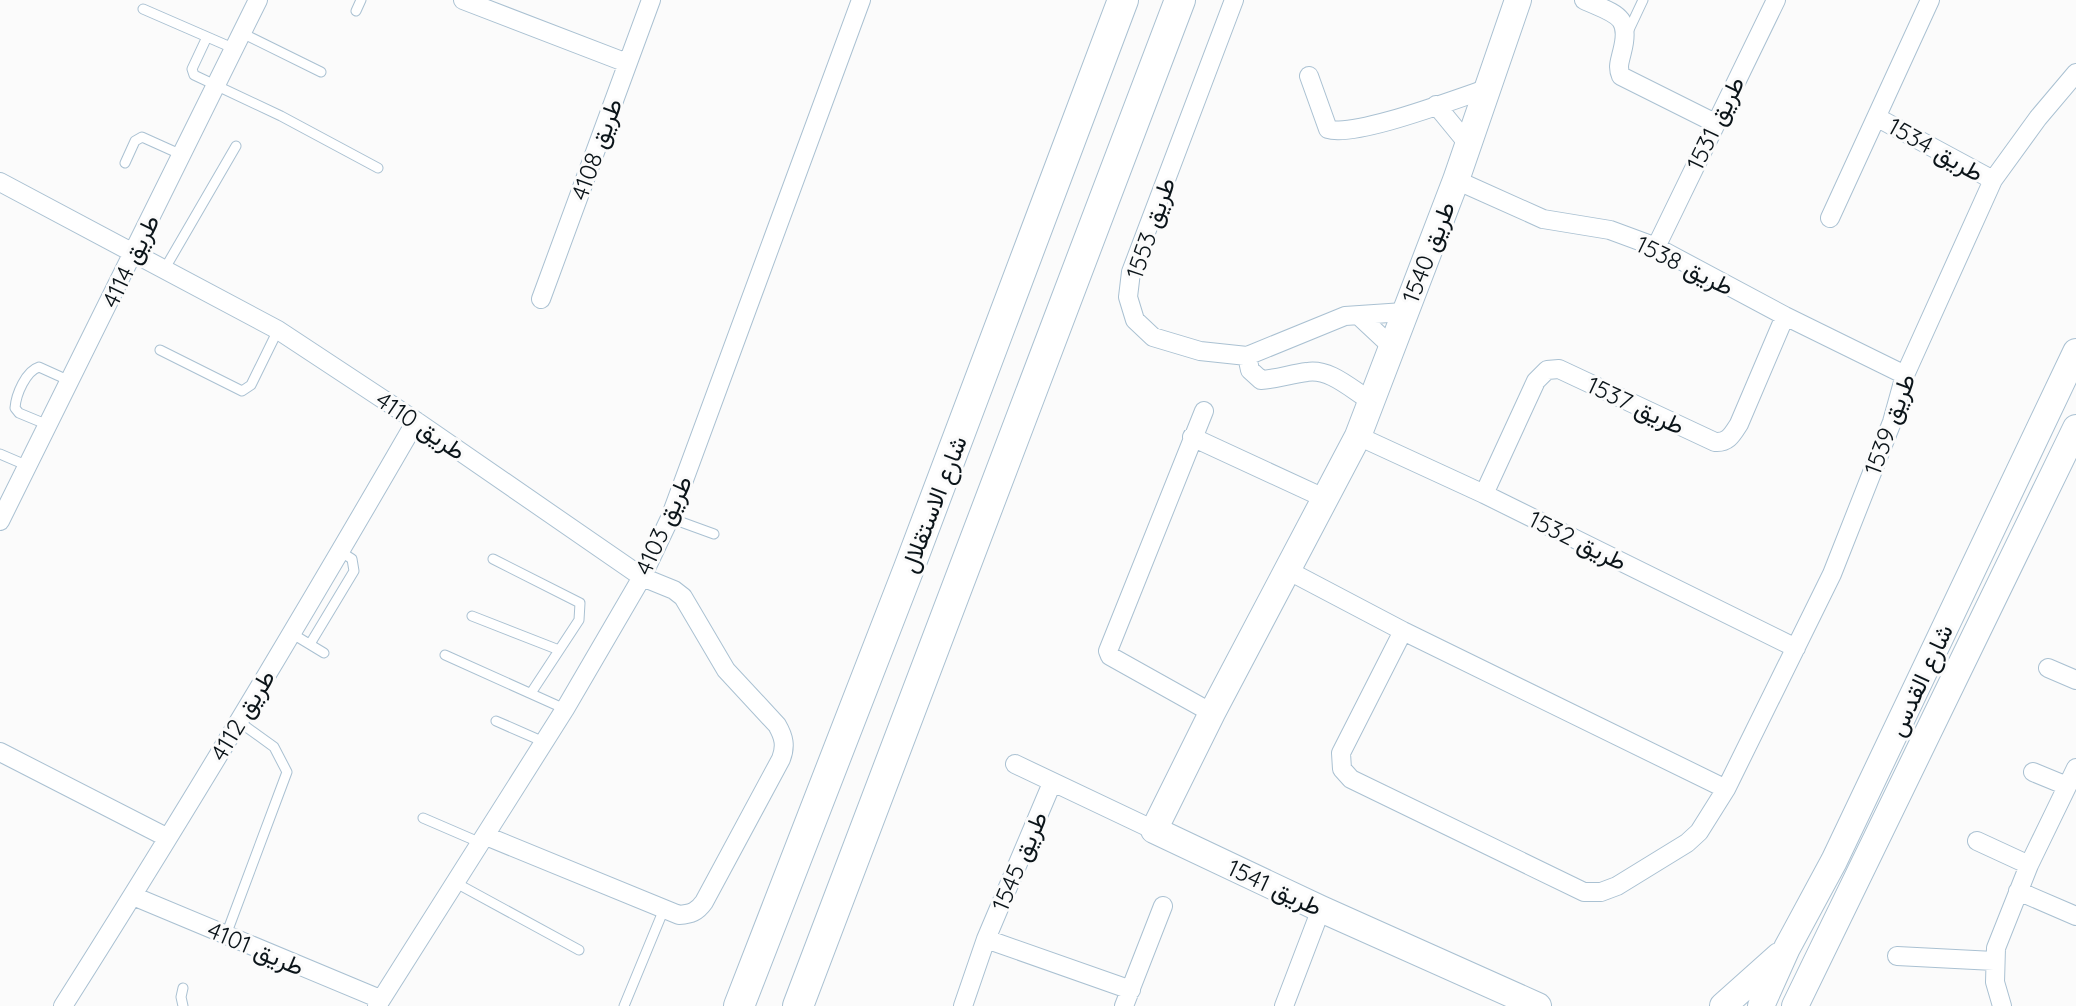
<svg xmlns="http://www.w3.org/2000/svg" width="2076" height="1006" font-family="Quicksand,Vazirmatn,sans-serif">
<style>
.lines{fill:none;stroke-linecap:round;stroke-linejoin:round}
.lane-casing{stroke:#aac1d2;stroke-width:11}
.street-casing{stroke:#aac1d2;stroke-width:20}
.secondary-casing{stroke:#aac1d2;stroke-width:28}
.primary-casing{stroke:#aac1d2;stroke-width:32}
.lane{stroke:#fff;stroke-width:9}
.street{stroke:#fff;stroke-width:18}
.secondary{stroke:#fff;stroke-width:26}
.primary{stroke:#fff;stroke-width:30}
.labels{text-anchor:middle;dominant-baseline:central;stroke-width:6;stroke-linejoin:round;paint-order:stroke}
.street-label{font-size:24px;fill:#0b1419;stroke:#fbfbfb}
</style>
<rect width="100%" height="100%" fill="#fbfbfb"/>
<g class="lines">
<defs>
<path id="lane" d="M143 9 235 49
M356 11 361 0
M242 33 321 72
M1627 34 1643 0
M207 37 192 69 194 75 281 116 378 168
M125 163 135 141 142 137 182 155
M164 270 236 146
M160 350 242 391 251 385 278 330
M48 425 19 413 15 408C16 394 26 371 39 367L70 381
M0 454 28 466
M670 518 714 534
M493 559 580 603 579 620 531 693
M472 616 559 650
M291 633 324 653
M310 644 354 571 352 559 341 552
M445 655 565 709
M496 721 544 742
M423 818 481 843
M456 883 579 950
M226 935 287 772 274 747 238 721
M183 988 181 997 183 1006
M624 1006 664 909"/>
<path id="street" d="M463 0 627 63
M1234 0 1131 272 1128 297 1135 320 1153 337 1200 351 1247 356 1345 316 1404 312
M1584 0C1614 14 1632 14 1622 52 1620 61 1617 67 1621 76L1715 123
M1309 76 1328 129C1355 138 1458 98 1489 88
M1436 105 1468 144
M1878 118 1993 180
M1456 180 1543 219 1610 230 1656 247 1785 316 1905 375
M0 182 278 330 416 421 642 577 674 590 683 597 726 670 777 725C784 737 786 746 781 759L704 902C697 912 691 914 679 915L486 836
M1830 218 1930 0
M1656 247 1776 0
M541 299 651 0
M1360 317 1391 346
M1247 356 1250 370 1261 380C1277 379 1291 374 1307 372 1330 368 1352 390 1371 401
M1204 411 1108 651 1110 656 1212 713
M1358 436 1484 494 1796 648
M1192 437 1324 498
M1484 494 1536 381 1547 370 1559 369 1715 442C1728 443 1732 435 1739 424L1785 316
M0 521 258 0
M1289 571 1403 631 1726 789
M1403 631 1341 753 1342 769 1351 779 1584 892H1601L1617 886 1687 843 1699 832 1726 789 1832 574 1892 422 1905 375 1993 180 2038 118 2076 73
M2048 668 2076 680
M0 752 168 838
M1015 764 1154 830
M2033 772 2067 786
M1977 841 2029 865
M2018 891 2076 916
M133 896 380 999
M986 939 1131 990
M1897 956 1994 961
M63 1006C185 814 302 618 416 421
M377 1006 565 709 642 577 670 518 861 0
M963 1006 986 939 1052 783
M1124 1006 1163 906
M1284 1006 1321 909
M2002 1006 1995 982 1996 948 2029 865 2076 768"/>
<path id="secondary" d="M1518 0 1456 180 1358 436 1212 713 1154 830 1321 909 1538 1006
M1723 1006 1779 956
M1761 1006 1787 948 1834 861 2076 352
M1795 1006 2076 428"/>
<path id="primary" d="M739 1006 909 568 1123 0
M798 1006 1180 0"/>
</defs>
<!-- lane casing -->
<use href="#lane" class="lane-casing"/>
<!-- street casing -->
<use href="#street" class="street-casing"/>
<!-- secondary casing -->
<use href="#secondary" class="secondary-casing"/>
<!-- primary casing -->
<use href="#primary" class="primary-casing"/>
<!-- lane -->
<use href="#lane" class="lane"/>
<!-- street -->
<use href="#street" class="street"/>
<!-- secondary -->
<use href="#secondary" class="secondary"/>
<!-- primary -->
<use href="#primary" class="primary"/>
</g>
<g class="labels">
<!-- street labels -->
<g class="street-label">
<text transform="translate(1715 123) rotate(-64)">طريق 1531</text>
<text transform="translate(596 149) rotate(-70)">طريق 4108</text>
<text transform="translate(1936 149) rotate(29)">طريق 1534</text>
<text transform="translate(1150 228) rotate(-71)">طريق 1553</text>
<text transform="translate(1428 252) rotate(-69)">طريق 1540</text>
<text transform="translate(130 261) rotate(-64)">طريق 4114</text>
<text transform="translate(1685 265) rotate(26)">طريق 1538</text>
<text transform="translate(1636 405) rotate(25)">طريق 1537</text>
<text transform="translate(1889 424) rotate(-70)">طريق 1539</text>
<text transform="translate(421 425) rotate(34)">طريق 4110</text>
<text transform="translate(933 504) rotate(-69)">شارع الاستقلال</text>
<text transform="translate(663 525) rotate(-66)">طريق 4103</text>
<text transform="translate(1578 540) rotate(26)">طريق 1532</text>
<text transform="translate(1920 680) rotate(-65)">شارع القدس</text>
<text transform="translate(242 715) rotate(-59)">طريق 4112</text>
<text transform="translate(1019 861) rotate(-67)">طريق 1545</text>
<text transform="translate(1275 887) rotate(25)">طريق 1541</text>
<text transform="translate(256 948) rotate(23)">طريق 4101</text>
</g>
</g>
</svg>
